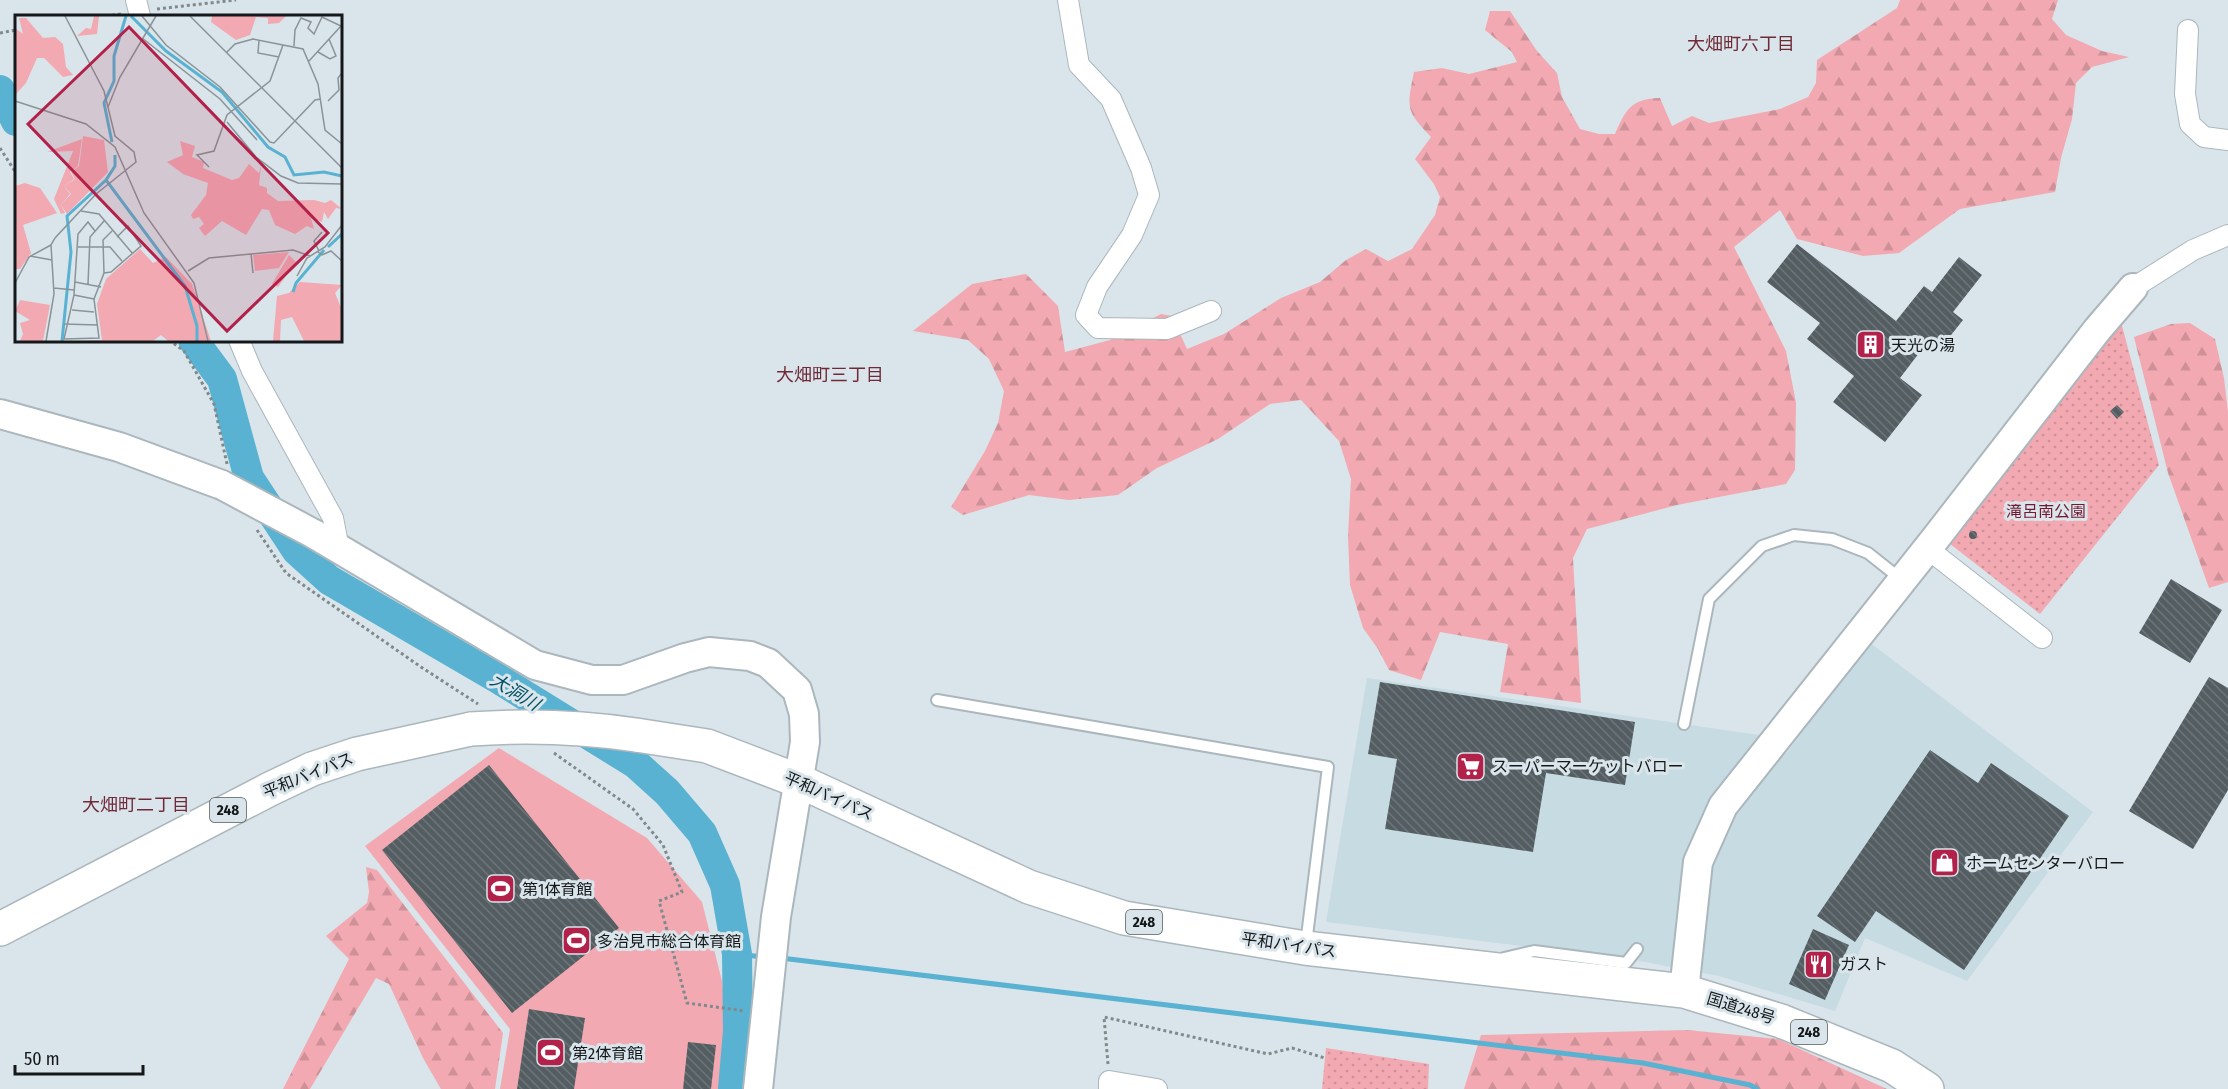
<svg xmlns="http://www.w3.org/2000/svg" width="2228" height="1089" font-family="'Fira Sans Condensed','Noto Sans JP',sans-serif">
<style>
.built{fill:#c7dbe3}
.grass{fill:url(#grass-dots)}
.forest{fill:url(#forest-firs)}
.garden{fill:#f2a9b2}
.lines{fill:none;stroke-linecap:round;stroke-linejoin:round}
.stream{stroke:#59b2d1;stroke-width:5}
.river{stroke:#59b2d1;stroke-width:30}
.building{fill:url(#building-back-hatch)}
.lane-casing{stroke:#abb7bc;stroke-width:14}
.street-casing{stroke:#abb7bc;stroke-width:22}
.secondary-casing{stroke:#abb7bc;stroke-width:32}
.highway-casing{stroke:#abb7bc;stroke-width:36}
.path{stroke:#80898c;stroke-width:3;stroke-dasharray:3 3;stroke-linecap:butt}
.lane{stroke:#fff;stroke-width:10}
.street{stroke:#fff;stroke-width:20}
.secondary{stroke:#fff;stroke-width:28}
.highway{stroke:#fff;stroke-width:33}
.secondary-bridge-casing{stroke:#abb7bc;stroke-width:32;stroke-linecap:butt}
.highway-bridge-casing{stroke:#abb7bc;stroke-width:36;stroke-linecap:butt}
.secondary-bridge{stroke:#fff;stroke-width:28}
.highway-bridge{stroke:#fff;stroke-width:33}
.labels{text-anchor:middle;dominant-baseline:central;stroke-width:6;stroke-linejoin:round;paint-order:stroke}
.shield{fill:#d9e5ea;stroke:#4f5658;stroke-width:1.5}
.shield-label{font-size:15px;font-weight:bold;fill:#14181a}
.poi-label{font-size:16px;fill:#14181a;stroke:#d9e5ea;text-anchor:start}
.park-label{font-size:16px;fill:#751930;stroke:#d9e5ea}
.street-label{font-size:16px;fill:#14181a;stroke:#d9e5ea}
.neighbourhood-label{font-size:18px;fill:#702a37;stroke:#d9e5ea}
.water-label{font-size:18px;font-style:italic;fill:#005065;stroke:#d9e5ea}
.inset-river{fill:none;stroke:#59b2d1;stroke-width:3}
.inset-road{fill:none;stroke:#8a9397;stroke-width:1.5}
.view{fill:#b2214a;fill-opacity:0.15;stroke:#b2214a;stroke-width:3}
.inset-edge{fill:none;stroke:#14181a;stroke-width:3}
</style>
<defs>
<pattern id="grass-dots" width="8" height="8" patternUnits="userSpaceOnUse" patternTransform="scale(1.5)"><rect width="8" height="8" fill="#f2a9b2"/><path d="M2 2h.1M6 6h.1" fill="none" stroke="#cf9198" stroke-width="1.8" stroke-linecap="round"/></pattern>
<pattern id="forest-firs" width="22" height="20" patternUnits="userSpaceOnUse" patternTransform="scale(1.5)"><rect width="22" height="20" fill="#f2a9b2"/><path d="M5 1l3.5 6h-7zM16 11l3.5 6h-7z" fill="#cf9198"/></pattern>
<pattern id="building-back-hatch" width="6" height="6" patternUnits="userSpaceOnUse" patternTransform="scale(1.5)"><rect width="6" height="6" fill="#545e62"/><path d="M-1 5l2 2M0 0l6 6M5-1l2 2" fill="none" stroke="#6d7578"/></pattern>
</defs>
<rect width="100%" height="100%" fill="#d9e5ea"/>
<!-- built -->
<path class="built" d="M1869 642 2093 812 1967 981 1865 938 1835 1011 1719 976 1629 959 1326 922 1367 678 1759 735 1786 754Z"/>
<!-- grass -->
<path class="grass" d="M2121 322 2159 465 2040 614 1945 540Z
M1326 1048 1429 1064 1428 1089H1322Z"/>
<!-- forest -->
<path class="forest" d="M1900 0H2058L2052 19 2066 35 2102 51 2129 57 2092 67 2076 83 2072 119 2061 158 2055 192 1960 209 1899 253 1863 256 1797 239 1780 210 1734 247 1786 351 1796 403 1795 470 1786 484 1677 505 1587 529 1573 558 1581 703 1500 692 1508 644 1440 632 1421 680 1389 670 1378 649 1363 628 1350 585 1348 536 1351 479 1339 441 1301 400 1270 404 1218 439 1157 468 1118 495 1069 500 1029 495 963 515 951 507 985 451 998 423 1004 391 989 359 968 340 913 331 972 284 1026 274 1058 306 1065 352 1110 340 1161 314 1172 316 1187 349 1224 334 1281 298 1320 282 1346 260 1366 249 1388 261 1412 249 1435 215 1440 197 1434 184 1415 159 1431 137C1405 110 1407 107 1414 72L1442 68 1469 74 1517 62 1512 52 1485 30 1490 11H1510L1537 51 1557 73 1562 97 1580 129 1599 134H1615C1626 109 1631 99 1660 98L1672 126 1692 116 1709 123 1780 109 1808 97 1816 83 1817 60 1897 8Z
M2190 323 2215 339 2224 378 2228 412V582L2209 588 2168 473 2134 337 2171 324Z
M366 867 377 870 503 1033 495 1089H441L423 1058 389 984 376 978 310 1089H283L349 959 326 936 367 903 369 892Z
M1687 1030 1778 1039 1887 1089H1464L1481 1035Z"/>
<!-- garden -->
<path class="garden" d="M499 748 647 838 702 902 722 981 728 1044 725 1089H500L510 1029 365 846Z"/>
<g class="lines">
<!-- stream -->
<path class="stream" d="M737 954 763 957
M781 958 1643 1063 1750 1085 1757 1089"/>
<!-- river -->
<path class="river" d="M0 90 16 121
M193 340 222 379 249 478 297 551 329 580 497 678 636 764 667 792 702 833 725 885 737 954 738 1031 733 1089"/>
</g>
<!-- building -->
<path class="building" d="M1797 244 1896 321 1924 286 1932 292 1959 257 1982 275 1953 312 1963 320 1940 349 1929 340 1900 378 1922 395 1885 442 1833 402 1854 376 1807 339 1820 323 1767 282Z
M2117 405 2124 412 2117 419 2110 411Z
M1969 535a4 4 0 1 1 8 0a4 4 0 1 1-8 0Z
M2171 579 2222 610 2190 663 2139 633Z
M2209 677 2228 688V790L2193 849 2129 811Z
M1380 682 1635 722 1625 785 1546 773 1533 852 1385 829 1397 759 1368 754Z
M1930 750 1978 783 1991 763 2069 816 1964 970 1876 911 1855 942 1817 916Z
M489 765 619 928 512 1013 382 850Z
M1813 929 1849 945 1825 1000 1789 984Z
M529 1009 585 1018 574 1089H517Z
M688 1042 716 1045 711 1089H683Z"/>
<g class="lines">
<defs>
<path id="lane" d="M937 700 1328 767 1306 944
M1684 724 1709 599 1762 546 1794 535 1832 539 1868 553 1902 580
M1504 958 1534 951 1626 963 1637 949"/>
<path id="street" d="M136 0 140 16
M1068 0 1079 65 1111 99 1141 168 1149 195 1132 235 1097 287 1086 315 1098 328 1167 329 1211 311
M2188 30 2185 94 2190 124 2204 137 2228 140
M2133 288 2193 250 2228 235
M239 340 252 371 333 518 339 549
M1928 549 2042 638
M1109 1089V1081L1157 1089"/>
<path id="secondary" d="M0 414 119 447 222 485
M314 534 535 665 592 680H623L685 658 709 652 750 656 768 663 797 690 804 714 805 742 776 917 758 1089
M1684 991 1698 862 1723 806 1935 539 2097 330 2133 288"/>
<path id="highway" d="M636 735 707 746 799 781 1029 887 1124 918 1305 948 1684 991 1781 1021 1892 1066 1927 1089
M0 929 270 789 312 769 357 754 471 729"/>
</defs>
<!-- lane casing -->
<use href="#lane" class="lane-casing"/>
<!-- street casing -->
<use href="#street" class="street-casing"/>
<!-- secondary casing -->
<use href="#secondary" class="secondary-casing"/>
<!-- highway casing -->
<use href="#highway" class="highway-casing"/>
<!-- path -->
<path class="path" d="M157 9 236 0
M106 16 121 14
M0 33 16 30
M0 148 16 173
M169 340 184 351 214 404 227 464
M257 530 286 573 421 667 478 704
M554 753 633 809 663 845 682 892 659 901 687 1003 745 1011
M1108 1064 1104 1017 1268 1054 1292 1048 1325 1058"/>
<!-- lane -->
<use href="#lane" class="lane"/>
<!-- street -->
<use href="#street" class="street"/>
<!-- secondary -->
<use href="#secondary" class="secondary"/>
<!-- highway -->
<use href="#highway" class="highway"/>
<defs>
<path id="secondary-bridge" d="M222 485 314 534"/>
<path id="highway-bridge" d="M471 729C527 725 581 727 636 735"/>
</defs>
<!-- secondary-bridge casing -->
<use href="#secondary-bridge" class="secondary-bridge-casing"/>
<!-- highway-bridge casing -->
<use href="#highway-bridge" class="highway-bridge-casing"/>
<!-- secondary-bridge -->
<use href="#secondary-bridge" class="secondary-bridge"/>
<!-- highway-bridge -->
<use href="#highway-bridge" class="highway-bridge"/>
</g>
<!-- icons -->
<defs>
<symbol id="building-square" viewBox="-11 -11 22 22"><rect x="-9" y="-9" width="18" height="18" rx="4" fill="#b2214a" stroke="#d9e5ea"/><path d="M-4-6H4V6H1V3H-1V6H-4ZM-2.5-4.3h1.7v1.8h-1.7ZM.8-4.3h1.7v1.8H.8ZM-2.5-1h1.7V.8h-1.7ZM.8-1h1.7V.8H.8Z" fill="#fff"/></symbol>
<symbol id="supermarket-square" viewBox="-11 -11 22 22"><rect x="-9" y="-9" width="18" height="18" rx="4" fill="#b2214a" stroke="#d9e5ea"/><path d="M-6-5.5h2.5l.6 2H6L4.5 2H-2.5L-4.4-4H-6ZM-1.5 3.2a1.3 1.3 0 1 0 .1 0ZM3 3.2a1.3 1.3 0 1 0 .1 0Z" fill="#fff"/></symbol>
<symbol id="shop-square" viewBox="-11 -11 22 22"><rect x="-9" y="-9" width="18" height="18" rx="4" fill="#b2214a" stroke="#d9e5ea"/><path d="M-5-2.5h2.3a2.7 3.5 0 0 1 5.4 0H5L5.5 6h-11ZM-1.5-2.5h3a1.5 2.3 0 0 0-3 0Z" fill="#fff"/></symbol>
<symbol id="stadium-square" viewBox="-11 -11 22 22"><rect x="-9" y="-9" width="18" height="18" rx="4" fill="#b2214a" stroke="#d9e5ea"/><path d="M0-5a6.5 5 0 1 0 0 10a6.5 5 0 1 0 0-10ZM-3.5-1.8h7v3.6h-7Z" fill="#fff"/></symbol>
<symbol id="restaurant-square" viewBox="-11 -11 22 22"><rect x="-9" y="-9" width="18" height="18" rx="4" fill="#b2214a" stroke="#d9e5ea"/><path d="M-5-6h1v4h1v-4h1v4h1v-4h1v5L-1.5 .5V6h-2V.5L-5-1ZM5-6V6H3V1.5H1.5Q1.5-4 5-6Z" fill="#fff"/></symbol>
</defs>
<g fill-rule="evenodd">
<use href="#building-square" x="1854" y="328" width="33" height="33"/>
<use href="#supermarket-square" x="1454" y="750" width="33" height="33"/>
<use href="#shop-square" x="1928" y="846" width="33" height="33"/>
<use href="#stadium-square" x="484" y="872" width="33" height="33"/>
<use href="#stadium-square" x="560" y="924" width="33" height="33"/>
<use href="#restaurant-square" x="1802" y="948" width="33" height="33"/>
<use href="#stadium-square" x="534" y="1036" width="33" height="33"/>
</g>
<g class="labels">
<!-- shield labels -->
<g class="shield">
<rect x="210" y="798" width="36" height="24" rx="4.5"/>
<rect x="1126" y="910" width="36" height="24" rx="4.5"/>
<rect x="1791" y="1020" width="36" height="24" rx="4.5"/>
</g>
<g class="shield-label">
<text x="228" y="810">248</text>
<text x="1144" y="922">248</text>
<text x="1809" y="1032">248</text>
</g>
<!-- poi labels -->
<g class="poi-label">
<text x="1891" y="345">天光の湯</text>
<text x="1492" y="766">スーパーマーケットバロー</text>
<text x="1966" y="863">ホームセンターバロー</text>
<text x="522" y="889">第1体育館</text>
<text x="597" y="941">多治見市総合体育館</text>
<text x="1840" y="964">ガスト</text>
<text x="572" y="1053">第2体育館</text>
</g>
<!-- park labels -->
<g class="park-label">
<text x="2046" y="511">滝呂南公園</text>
</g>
<!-- street labels -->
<g class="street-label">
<text transform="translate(308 775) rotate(-22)">平和バイパス</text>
<text transform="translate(829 796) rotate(24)">平和バイパス</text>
<text transform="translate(1289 945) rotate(8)">平和バイパス</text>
<text transform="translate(1741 1008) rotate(17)">国道248号</text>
</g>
<!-- neighbourhood labels -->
<g class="neighbourhood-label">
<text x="1741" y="44">大畑町六丁目</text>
<text x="830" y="375">大畑町三丁目</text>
<text x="136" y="805">大畑町二丁目</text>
</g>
<!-- water labels -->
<g class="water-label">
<text transform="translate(515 692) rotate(31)">大洞川</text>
</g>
</g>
<!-- overview -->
<g transform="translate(15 15)">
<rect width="327" height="327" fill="#d9e5ea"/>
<path d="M274 237 264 253 240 256 238 240Z" fill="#f2a9b2"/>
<path d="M79 1H84L82 19 62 21 71 13 76 14ZM197 1H271L264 8 253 9V3L241 2 235 20 221 25 196 7ZM4 3H11L28 23 40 22 48 29 51 52 58 60 48 62 29 43H22L11 68 1 79 0 13 8 19ZM67 124 63 151 55 157 59 164 49 171 55 179 46 190 50 198 46 199 39 184 58 136 32 137ZM165 126 180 131 177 142 189 147 188 153 217 165 224 163 234 149 244 158 246 151 244 170 252 173V178L263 186 299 185 310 188 316 185 327 194 321 193 313 204 309 197 307 207 296 203 299 214 292 211 280 219 260 210 254 195 247 194 231 220 207 206 190 221 184 213 189 209 184 202 178 204 176 200 191 180 193 168 168 159 152 147 168 140ZM10 168 25 173 42 198 8 210 16 238 5 254H0V171ZM125 234 138 248 151 242 177 269 196 326H153L146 320 138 326H64L87 325 82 289 91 264ZM274 240 281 247 263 272 257 269ZM285 267 327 270 320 278 327 295V326H289L277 302 266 305 265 326H258L262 281 274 278ZM5 285 35 290 28 326H5L8 319 5 308 15 305 0 296Z" fill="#f2a9b2"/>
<path d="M68 121 89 125 93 157 52 199 46 190 56 179 49 171 60 164 56 157 64 151Z" fill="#f2a9b2"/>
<path class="inset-river" d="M116 1 151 36 207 77 253 132 270 142 279 160 309 157 327 161M97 127 89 88 99 66V41L111 1M91 165 170 271 182 311V326M313 232 327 219M278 277 281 268 309 235M47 326 56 237 52 201 91 165 100 151V140"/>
<path class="inset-road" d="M127 1 151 30 205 72 255 127 259 128 300 85 306 84M175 1 327 153M127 23 205 84 242 125M244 25 243 38 264 42M279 31 280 15 286 3 296 7 293 13 299 19 307 2 326 11 294 46M212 37 220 29 238 24 288 34 303 69 310 115 327 129M303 37 315 44 321 41 314 24M0 86 71 109 100 132 129 198 179 268 193 326M313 86 324 75 323 63 327 58M93 92 105 62 141 1M212 107 241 142 266 161 283 168 327 169M194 152 182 140 199 136 212 100 255 66 268 30M66 196 84 199 118 239M80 216 73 207 63 219 59 280 49 324 84 323 79 284 89 258 88 225 97 216M63 232H95L107 246M304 236 299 226 307 217M303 237 307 240 316 236 327 246M236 239 238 258M15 241 37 245M173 256 194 243 278 235 295 241M89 258 96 257 126 231 113 211 102 222M282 261 292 243 310 232 327 210M60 267 86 272M0 268 14 242 36 230M73 269 75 222 89 206M39 273 59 275M59 280 79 284M57 295 79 297M49 309 83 310M31 326 39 279 36 230 40 223 81 179 121 147 119 137 100 121 89 76 50 1"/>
<path class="view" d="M114 12 313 218 212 316 13 109Z"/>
<rect width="327" height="327" class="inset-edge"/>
</g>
<!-- scale -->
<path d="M15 1065v9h128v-9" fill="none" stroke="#14181a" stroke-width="3"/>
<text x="24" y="1065" font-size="18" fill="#14181a" stroke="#d9e5ea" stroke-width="4.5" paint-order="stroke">50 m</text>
</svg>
